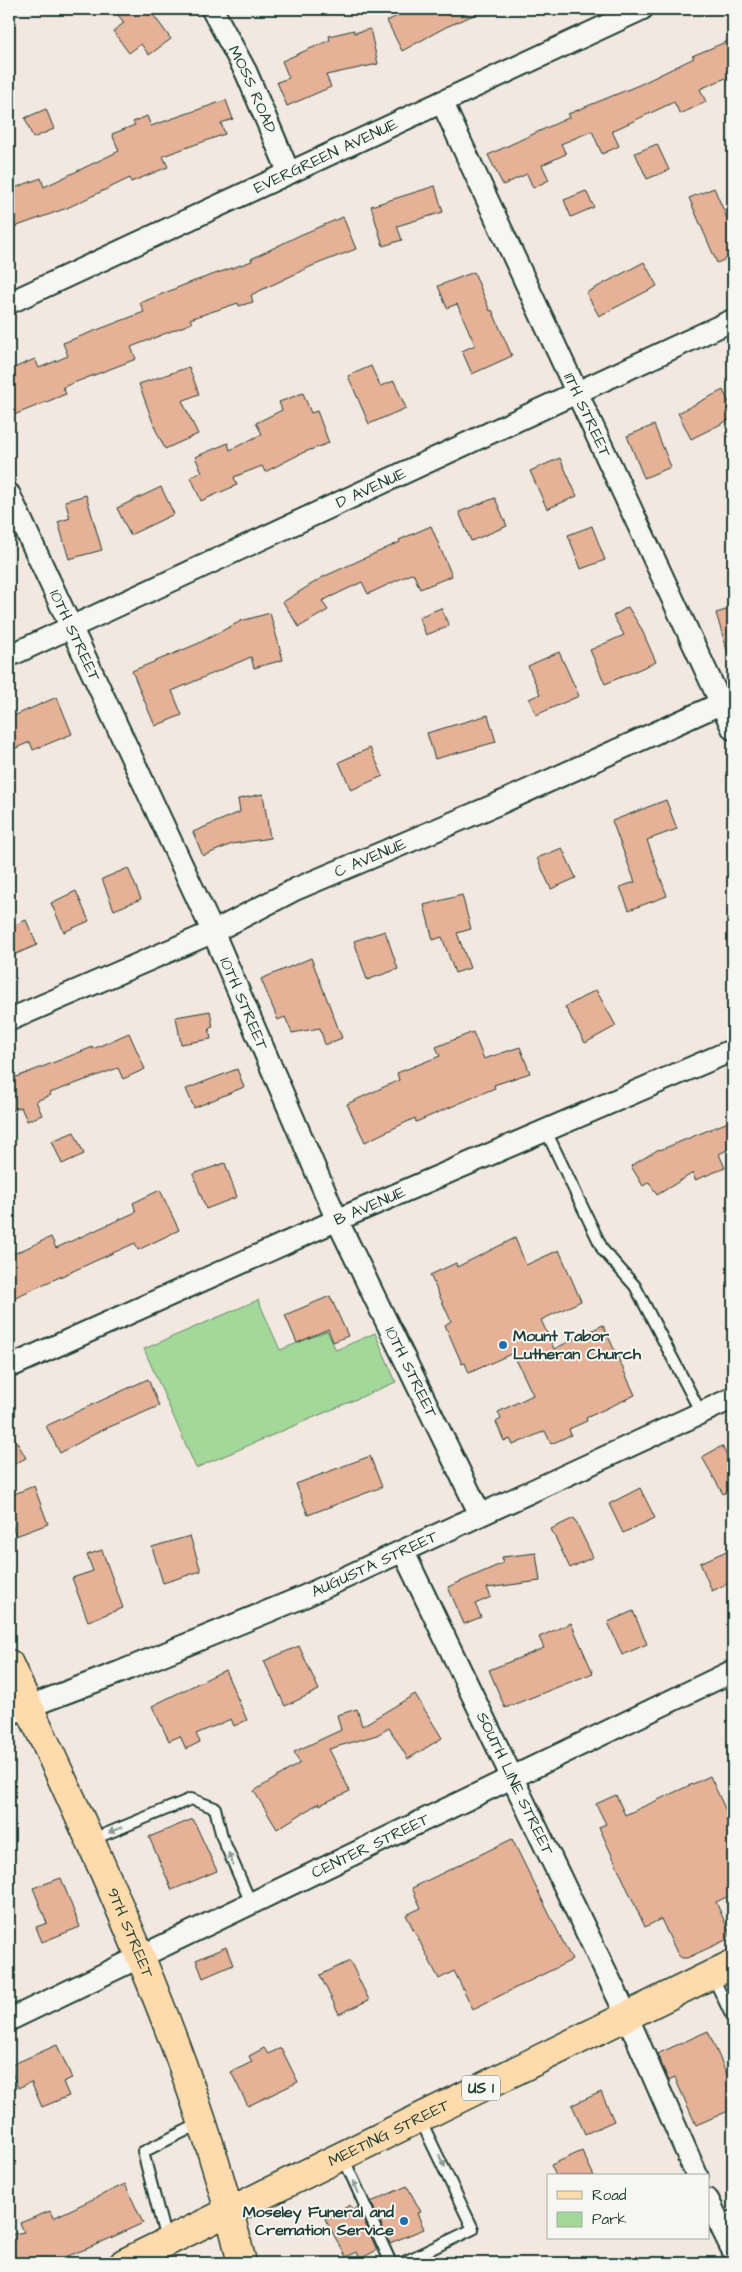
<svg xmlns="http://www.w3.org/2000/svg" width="742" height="2272" font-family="'Architects Daughter',sans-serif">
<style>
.green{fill:#a4d89a;stroke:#628a67}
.building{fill:#e5b197;stroke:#1f3d34}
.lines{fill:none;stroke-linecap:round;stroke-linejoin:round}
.service-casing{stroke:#1f3d34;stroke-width:14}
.minor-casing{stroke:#1f3d34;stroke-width:25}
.primary-casing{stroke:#1f3d34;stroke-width:31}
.service{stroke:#f6f6f2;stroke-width:10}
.minor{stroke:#f6f6f2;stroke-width:21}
.primary{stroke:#fedbac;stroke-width:28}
.oneway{fill:#8a9a93}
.poi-dot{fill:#1f6fb2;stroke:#f6f6f2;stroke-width:2}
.labels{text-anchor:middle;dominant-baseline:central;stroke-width:4;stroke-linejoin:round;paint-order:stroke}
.shield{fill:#f6f6f2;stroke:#60746d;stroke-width:1}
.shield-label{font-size:15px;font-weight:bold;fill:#1f3d34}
.street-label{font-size:16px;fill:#1f3d34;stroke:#f6f6f2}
.poi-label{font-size:16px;font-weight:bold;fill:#1f3d34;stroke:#f6f6f2;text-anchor:start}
</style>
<rect width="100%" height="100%" fill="#f3e8e0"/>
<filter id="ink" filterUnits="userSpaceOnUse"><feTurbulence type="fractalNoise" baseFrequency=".02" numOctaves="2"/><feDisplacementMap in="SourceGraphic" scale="10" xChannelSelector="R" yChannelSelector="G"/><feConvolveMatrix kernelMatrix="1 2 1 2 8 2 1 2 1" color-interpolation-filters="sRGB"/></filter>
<g filter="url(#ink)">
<!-- green -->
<path class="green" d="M258 1300 280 1350 327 1331 336 1350 375 1333 396 1382 196 1468 144 1349Z"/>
<!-- building -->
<path class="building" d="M114 9H149L171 39 149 55 141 44 129 53 113 31 124 23Z
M411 9H488L446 27 402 51 387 21Z
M370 29 378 64 326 75 331 87 287 106 277 82 289 78 282 61 330 40 329 36 354 30V33Z
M733 39V75L700 89 706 102 680 114 674 102 612 131 619 146 602 154 592 131 561 144 566 154 542 165 549 180 533 188 527 174 503 185 488 155 570 117 568 114 639 85 694 58 692 56Z
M226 100 233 119 221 123 225 134 163 156 168 167 131 182 130 178 67 208 9 229V190L41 178 44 187 119 151 112 134 135 125 133 122 147 116 151 126Z
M46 109 54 129 33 138 25 118Z
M657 144 669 170 647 179 635 153Z
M435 186 443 212 397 226 402 240 383 246 371 206Z
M714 188 733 232V256L717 263 689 198Z
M586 191 594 207 571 217 564 200Z
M343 217 356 249 312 266 251 295 253 302 239 306 238 303 190 319 192 323 131 347 136 359 63 387 66 394 9 417V370L35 359 39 368 68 356 63 343 144 312 140 303 189 283 252 261 251 259 300 235Z
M644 262 657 286 599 316 586 293Z
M474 272 490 311 492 310 512 356 472 374 462 351 475 345 457 304 447 308 438 286Z
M371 366 380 386 394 381 406 408 369 424 348 376Z
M189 367 199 394 182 401 198 434 165 449 155 428 139 384Z
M723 390 733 411V418L691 439 678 413Z
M303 393 311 413 317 411 329 443 302 453 265 472 262 466 234 477 237 485 201 501 191 477 202 472 195 457 228 443 230 450 262 434 256 423 282 410 279 402Z
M654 425 671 467 644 478 627 436Z
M560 458 577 496 547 509 530 471Z
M161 487 174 514 130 535 117 508Z
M86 495 102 550 69 559 58 522 70 518 65 501Z
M495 498 507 526 471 541 459 512Z
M431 526 452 576 420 589 413 573 368 594 362 582 322 601 328 610 299 627 283 602 323 577 400 542 399 540Z
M592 526 605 560 581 569 568 535Z
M628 607 641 628 656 662 605 684 590 650 624 635 613 616Z
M441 608 449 626 426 635 419 617Z
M733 608V657H729L716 613Z
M270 613 283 660 254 668 251 657 172 691 182 715 155 726 132 671 197 644 241 621Z
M559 652 579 696 536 715 529 699 540 694 528 666Z
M57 697 72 734 33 750 30 742 9 751V718Z
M488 715 496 742 435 759 427 733Z
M370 748 383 776 351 790 339 762Z
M263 794 270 838 232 844 203 856 193 832 240 812 238 799Z
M666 800 677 829 647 840 667 896 629 910 620 887 635 882 612 821Z
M562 848 576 878 551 889 537 858Z
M128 868 141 899 114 910 102 879Z
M76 891 89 921 64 932 51 903Z
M462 895 471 929 457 933 470 968 455 973 442 937 433 940 424 905Z
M26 920 37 945 9 957V928Z
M385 931 398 969 367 980 354 941Z
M311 958 342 1038 325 1045 320 1028 292 1033 285 1017 278 1020 261 979Z
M596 990 616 1026 585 1043 565 1007Z
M210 1011 213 1027 209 1028 211 1039 181 1044 176 1017Z
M473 1032 484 1059 520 1047 530 1073 494 1085 495 1088 416 1122 415 1118 365 1142 347 1104 399 1080 397 1073 440 1056 436 1047Z
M129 1033 145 1069 123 1079 118 1068 50 1093 51 1095 36 1101 42 1115 27 1121 21 1107 9 1112V1080L93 1047V1049Z
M237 1069 244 1087 194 1108 186 1089Z
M733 1120V1147L719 1154 725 1168 695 1180 693 1173 657 1195 649 1182 643 1186 631 1166 659 1149 660 1150Z
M74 1132 84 1154 62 1164 52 1141Z
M225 1163 237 1197 206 1209 193 1174Z
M160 1190 179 1230 138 1250 135 1243 9 1300V1256L51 1237 56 1248 136 1212 133 1203Z
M515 1238 526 1265 559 1250 581 1301 541 1320 554 1349 603 1325 635 1395 586 1418 587 1421 569 1429 571 1435 551 1444 545 1431 513 1445 510 1439 504 1441 496 1422 501 1419 498 1412 533 1395 513 1353 469 1373 465 1363 462 1364 445 1325 451 1321 430 1275 456 1263 457 1267Z
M330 1296 348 1336 333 1342 328 1329 297 1343 285 1315Z
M148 1379 159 1406 100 1431 60 1453 46 1426Z
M9 1428 26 1458 9 1467Z
M722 1446 733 1468V1488L723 1494 702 1457Z
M370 1456 382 1487 308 1515 296 1484Z
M34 1486 48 1524 16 1536 9 1518V1496Z
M640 1488 655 1518 623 1533 609 1504Z
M574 1518 593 1557 570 1568 551 1529Z
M190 1536 201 1571 163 1583 152 1547Z
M733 1548V1581L712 1591 700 1563Z
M102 1550 123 1608 88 1621 72 1578 93 1571 87 1555Z
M536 1553 540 1581 487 1588 491 1597 475 1604 481 1617 464 1624 448 1587 503 1563 502 1557Z
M633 1611 647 1644 622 1655 608 1622Z
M571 1623 593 1673 505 1708 489 1670 544 1648 539 1637Z
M299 1646 319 1690 285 1706 264 1661Z
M225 1670 247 1720 234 1726 231 1719 196 1734 200 1742 186 1749 180 1736 169 1741 152 1706Z
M415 1694 442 1738 408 1759 389 1728 377 1735 329 1749 350 1791 320 1805 319 1803 277 1829 254 1791 300 1763 294 1752 341 1730 337 1715 357 1709 362 1726Z
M710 1776 733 1826V1894L716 1902 729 1931V1936L726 1940 687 1958H682L678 1955 661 1919 645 1927 599 1827 606 1824 596 1804 616 1795 625 1815Z
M193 1819 217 1871 172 1890 149 1837Z
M512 1839 572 1960 473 2009 454 1971 439 1979 406 1915 421 1908 412 1888Z
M61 1878 80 1927 42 1942 36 1927 47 1923 33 1888Z
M226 1947 233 1965 203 1978 196 1960Z
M350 1961 369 2000 339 2014 320 1975Z
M708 2031 733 2088V2109L696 2125 675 2078 669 2081 657 2054Z
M57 2045 72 2078 63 2082 69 2096 42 2107 31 2082 18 2088 9 2066Z
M264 2048 268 2054 281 2048 298 2082 248 2106 231 2072 252 2062 249 2056Z
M601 2092 614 2121 585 2134 572 2105Z
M582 2151 594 2176H556L551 2165Z
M125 2184 143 2223 91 2247 50 2263H9V2235L24 2232 20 2223 50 2211 53 2218Z
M407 2186 421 2212 417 2213 424 2229 390 2243 371 2202Z
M350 2205 353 2210 358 2207 377 2250 360 2259 357 2252 346 2257 325 2219Z"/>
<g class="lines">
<defs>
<path id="service" d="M546 1131 603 1250 635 1286 701 1413
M91 1840 191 1799 215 1808 222 1837 251 1903
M712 1975 730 2013
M343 2157 391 2263
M719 2222 733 2216
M166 2240 143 2152 201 2123
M402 2263 473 2229 420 2119"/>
<g id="minor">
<path id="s1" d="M212 9 246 72 289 173"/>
<path id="s2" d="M442 102 733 729"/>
<path id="s3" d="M9 303 642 9"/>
<path id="s4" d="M9 494 213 932 337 1220 480 1514"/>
<path id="s5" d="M9 656 733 320"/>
<path id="s6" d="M9 1020 213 932 296 889 500 803 733 698"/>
<path id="s7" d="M9 1367 337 1220 733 1050"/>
<path id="s8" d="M403 1551 627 2016 697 2176"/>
<path id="s9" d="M9 1714 120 1672 303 1597 733 1398"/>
<path id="s10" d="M9 2020 733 1671"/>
<path d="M708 2200 733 2251"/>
</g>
<g id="primary">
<path id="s11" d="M9 1664C98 1857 194 2055 242 2263"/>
<path id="s12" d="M124 2263 733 1964"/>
</g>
</defs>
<!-- service casing -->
<use href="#service" class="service-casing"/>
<!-- minor casing -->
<use href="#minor" class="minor-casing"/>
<!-- primary casing -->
<use href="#primary" class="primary-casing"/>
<!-- service -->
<use href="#service" class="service"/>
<!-- minor -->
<use href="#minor" class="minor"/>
<!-- primary -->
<use href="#primary" class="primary"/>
</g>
<!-- one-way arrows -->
<defs><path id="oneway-solid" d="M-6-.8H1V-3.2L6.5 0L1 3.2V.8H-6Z" transform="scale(1.25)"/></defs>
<g class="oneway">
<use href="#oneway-solid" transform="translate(115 1830) rotate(157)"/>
<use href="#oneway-solid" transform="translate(231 1859) rotate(-111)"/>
<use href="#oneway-solid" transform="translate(442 2161) rotate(65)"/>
<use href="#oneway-solid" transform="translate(356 2187) rotate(-114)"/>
</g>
</g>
<!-- markers -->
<g class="poi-dot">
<circle cx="503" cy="1345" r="5"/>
<circle cx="404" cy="2221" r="5"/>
</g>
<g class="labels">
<!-- shield labels -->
<rect class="shield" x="462" y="2075.5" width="38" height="25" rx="4"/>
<g class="shield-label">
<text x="481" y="2088">US 1</text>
</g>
<!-- street labels -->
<g class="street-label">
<text stroke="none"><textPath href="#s1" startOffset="90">MOSS ROAD</textPath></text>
<text stroke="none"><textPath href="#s3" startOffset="349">EVERGREEN AVENUE</textPath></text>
<text stroke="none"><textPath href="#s2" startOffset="345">11TH STREET</textPath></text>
<text stroke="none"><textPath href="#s5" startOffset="399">D AVENUE</textPath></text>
<text stroke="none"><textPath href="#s4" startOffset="156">10TH STREET</textPath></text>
<text stroke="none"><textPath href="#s6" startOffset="396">C AVENUE</textPath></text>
<text stroke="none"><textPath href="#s4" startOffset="561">10TH STREET</textPath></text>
<text stroke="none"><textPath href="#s7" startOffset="395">B AVENUE</textPath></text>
<text stroke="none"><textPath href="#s4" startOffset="966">10TH STREET</textPath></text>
<text stroke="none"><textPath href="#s9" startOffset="395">AUGUSTA STREET</textPath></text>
<text stroke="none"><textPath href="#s8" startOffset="258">SOUTH LINE STREET</textPath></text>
<text stroke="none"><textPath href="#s10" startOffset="401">CENTER STREET</textPath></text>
<text stroke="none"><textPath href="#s11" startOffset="295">9TH STREET</textPath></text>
<text stroke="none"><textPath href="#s12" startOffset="295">MEETING STREET</textPath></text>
</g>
<!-- poi labels -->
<g class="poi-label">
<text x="513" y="1336">Mount Tabor<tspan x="513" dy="18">Lutheran Church</tspan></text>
<text x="394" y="2212" text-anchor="end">Moseley Funeral and<tspan x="394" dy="18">Cremation Service</tspan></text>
</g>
</g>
<!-- margin -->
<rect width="742" height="2272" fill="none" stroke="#f6f6f2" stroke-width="30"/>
<rect x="15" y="15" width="712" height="2242" fill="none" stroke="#1f3d34" stroke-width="2" filter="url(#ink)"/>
<!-- legend -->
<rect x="547" y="2174" width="162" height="65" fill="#f6f6f2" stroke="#a0aca6"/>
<rect x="557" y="2191" width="25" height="8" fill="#fedbac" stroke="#a0aca6"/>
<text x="592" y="2200" font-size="15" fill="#1f3d34">Road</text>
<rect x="557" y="2212" width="25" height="15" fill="#a4d89a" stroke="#a0aca6"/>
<text x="592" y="2224" font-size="15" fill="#1f3d34">Park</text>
</svg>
